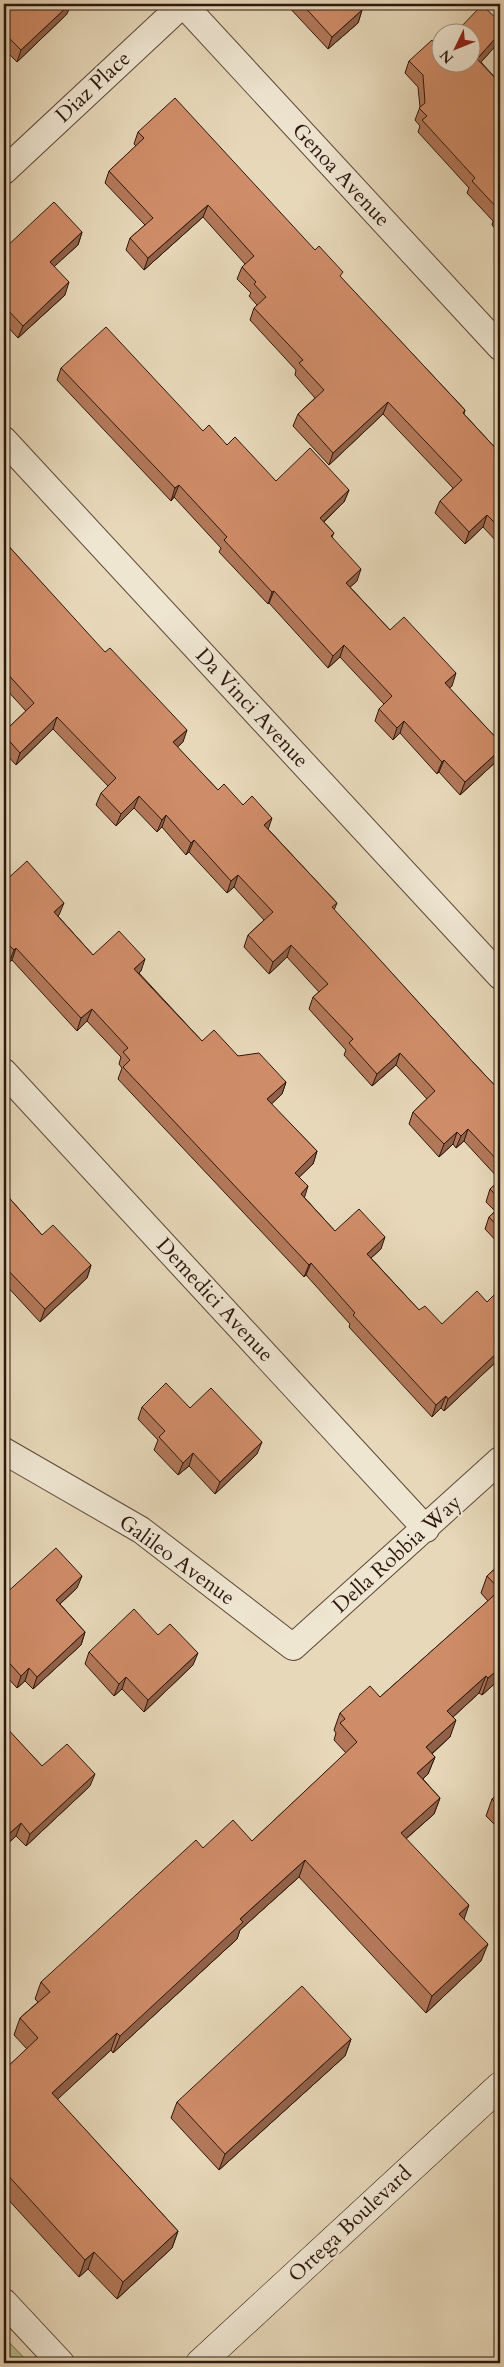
<svg xmlns="http://www.w3.org/2000/svg" width="504" height="2367" font-family="Cardo,serif">
<style>
.green{fill:#b8be8e;stroke:#726a4e}
.lines{fill:none;stroke-linecap:round;stroke-linejoin:round}
.minor-casing{stroke:#5b4739;stroke-width:28}
.secondary-casing{stroke:#2c170e;stroke-width:29}
.minor{stroke:#efe6d2;stroke-width:26}
.secondary{stroke:#efe6d2;stroke-width:28}
.wall{fill:#b27859;stroke:#2c170e}
.shaded-wall{fill:#916249;stroke:#2c170e}
.building{fill:#cf8c68;stroke:#2c170e}
.labels{text-anchor:middle;dominant-baseline:central;stroke-width:4.5;stroke-linejoin:round;paint-order:stroke}
.street-label{font-size:21px;fill:#2c170e;stroke:#efe6d2}
</style>
<rect width="100%" height="100%" fill="#e7d8b9"/>
<filter id="stains"><feTurbulence type="fractalNoise" baseFrequency=".004" numOctaves="4"/><feColorMatrix values="0 0 0 0 .2 0 0 0 0 .09 0 0 0 0 .02 0 0 0 .5 -.17"/></filter>
<radialGradient id="worn" r=".72"><stop offset=".6" stop-color="#630" stop-opacity="0"/><stop offset="1" stop-color="#630" stop-opacity=".3"/></radialGradient>
<!-- green -->
<path class="green" d="M4 2337 29 2363H4Z"/>
<g class="lines">
<defs>
<path id="minor" d="M183 4 500 347
M4 171 183 4
M4 440 500 976
M4 1072 426 1529
M4 1451 141 1530 293 1647 500 1460
M4 2302 61 2363"/>
<path id="secondary" d="M200 2363 500 2086"/>
</defs>
<!-- minor casing -->
<use href="#minor" class="minor-casing"/>
<!-- secondary casing -->
<use href="#secondary" class="secondary-casing"/>
<!-- minor -->
<use href="#minor" class="minor"/>
<!-- secondary -->
<use href="#secondary" class="secondary"/>
</g>
<!-- wall -->
<path class="wall" d="M4 4 67 14 17 62 4 49Z
M286 4H363L359 7 362 10 358 23 328 49Z
M500 22V41L481 62 500 83V234L492 225 493 221 467 193 469 188 418 132 420 126 415 120 420 107 418 87 405 73 409 61 440 50Z
M138 132 315 250 465 410 464 414 500 453V545L483 527 465 544 435 513 440 501 453 488 383 414 329 465 293 426 298 414 315 398 295 375 296 370 250 320 254 308 257 305 249 296 251 293 237 279 242 267 245 264 203 217 144 270 126 250 130 238 145 225 105 183 109 171 136 146 134 144Z
M82 232 78 245 54 266 65 295 18 338 4 323V249Z
M61 368 203 431 227 445 276 481 349 490 344 502 324 522 334 533 332 537 357 581 350 587 390 630 452 686 449 688 500 742V758L460 795 439 772 437 774 400 733 393 740 375 721 379 709 384 704 340 657 328 668 269 603 268 604 219 552 221 548 174 497 171 501 57 380Z
M4 541 183 742 177 747 218 790 243 805 268 829 337 903 334 910 470 1059 500 1091V1245L485 1229 489 1217 495 1211 486 1202 490 1189 500 1180 464 1141 456 1148 453 1144 439 1157 409 1124 413 1112 427 1099 396 1065 372 1086 344 1055 346 1050 309 1009 313 997 319 992 287 957 269 974 244 947 248 935 264 920 234 887 227 893 189 852 186 855 162 827 157 832 134 808 116 826 96 805 101 793 108 786 53 729 16 765 4 752V732L26 711 4 687Z
M4 882 59 915 58 916 93 955 141 971 139 973 202 1041 238 1056 286 1082 282 1094 271 1104 317 1151 313 1164 299 1177 304 1197 335 1231 381 1249 371 1258 419 1310 442 1324 487 1302 500 1289V1358L444 1411 441 1408 432 1417 349 1327 350 1324 306 1275 304 1277 118 1079 122 1068 119 1064 121 1057 87 1021 77 1031 12 960 9 963 4 957Z
M4 1192 42 1235 91 1265 87 1278 40 1322 4 1283Z
M142 1407 190 1408 257 1454 215 1494 189 1466 178 1475 154 1450 158 1440 138 1419Z
M500 1564V1679L482 1695 479 1693 453 1717 450 1737 432 1754 435 1757 428 1774 423 1779 440 1798 434 1814 406 1839 464 1919 481 1961 426 2013 299 1877 240 1930 237 1939 113 2053 111 2050 57 2099 178 2231 172 2248 117 2299 88 2269 79 2277 4 2195V2070L27 2049 14 2035 20 2018 38 2002 35 1999 41 1982 203 1848 252 1841 346 1753 334 1740 336 1733 334 1730 340 1713 380 1697 488 1601 481 1593 487 1576Z
M77 1588 60 1604 85 1632 81 1645 33 1689 25 1681 17 1688 4 1674V1595Z
M158 1635 193 1665 144 1712 122 1689 114 1696 85 1664 89 1652Z
M4 1726 42 1766 90 1786 26 1846 16 1836 5 1846 4 1845Z
M500 1791V1830L486 1816 492 1799Z
M351 2039 345 2056 219 2170 171 2118 177 2102Z"/>
<!-- shaded-wall -->
<path class="shaded-wall" d="M70 4H71L67 14 17 62 21 50Z
M355 4H363L351 15Z
M362 10 358 23 328 49 332 37Z
M500 33V41L473 71 477 59Z
M8 37 4 50V42Z
M208 205 203 217 144 270 148 258Z
M82 232 78 245 46 274 50 262Z
M69 282 65 295 18 338 23 326Z
M388 402 383 414 329 465 333 453Z
M179 485 174 497 171 501 175 488Z
M349 490 344 502 315 530 320 518Z
M487 515 483 527 465 544 469 532Z
M361 569 357 581 341 595 346 583Z
M274 591 269 603 268 604 272 592Z
M344 645 340 657 328 668 333 656Z
M456 673 452 686 441 695 445 683Z
M57 717 53 729 16 765 20 753Z
M404 721 400 733 393 740 397 728Z
M187 730 183 742 169 755 173 742Z
M500 750V758L460 795 465 782Z
M444 760 439 772 437 774 442 762Z
M139 796 134 808 116 826 121 814Z
M166 815 162 827 157 832 162 820Z
M272 818 268 830 264 825Z
M194 840 189 852 186 855 191 843Z
M238 875 234 887 227 893 231 881Z
M64 903 59 915 50 924 54 912Z
M291 945 287 957 269 974 273 962Z
M16 948 12 960 9 963 14 950Z
M145 959 141 971 130 981 134 969Z
M92 1009 87 1021 77 1031 81 1018Z
M400 1053 396 1065 372 1086 377 1074Z
M286 1082 282 1094 263 1112 267 1099Z
M468 1129 464 1141 456 1148 461 1136Z
M457 1132 453 1144 439 1157 444 1144Z
M317 1151 313 1164 291 1185 295 1173Z
M308 1186 304 1199 301 1194Z
M385 1237 381 1249 362 1266 367 1254Z
M311 1263 306 1275 304 1277 309 1265Z
M91 1265 87 1278 40 1322 45 1309Z
M500 1350V1358L444 1411 448 1399Z
M446 1396 441 1408 432 1417 436 1405Z
M262 1442 257 1454 215 1494 220 1482Z
M193 1453 189 1466 178 1475 183 1463Z
M82 1576 77 1588 51 1612 56 1600Z
M85 1632 81 1645 33 1689 37 1677Z
M198 1653 193 1665 144 1712 148 1700Z
M29 1668 25 1681 17 1688 21 1676Z
M500 1668V1679L482 1695 488 1678Z
M486 1676 479 1693 441 1728 447 1711Z
M126 1677 122 1689 114 1696 119 1684Z
M456 1720 450 1737 420 1764 426 1747Z
M435 1757 428 1774 411 1790 417 1773Z
M95 1774 90 1786 26 1846 30 1834Z
M440 1798 434 1814 394 1849 401 1833Z
M21 1823 16 1836 5 1846 9 1834Z
M305 1860 299 1877 240 1930 237 1939 113 2053 120 2036 240 1919Z
M469 1905 463 1922 459 1914Z
M488 1944 481 1961 426 2013 432 1996Z
M117 2033 111 2050 46 2110 52 2093Z
M351 2039 345 2056 219 2170 225 2154Z
M178 2231 172 2248 117 2299 123 2282Z
M94 2252 88 2269 79 2277 85 2260Z"/>
<!-- building -->
<path class="building" d="M4 4H70L21 50 8 37 4 42Z
M302 4H356L362 10 332 37Z
M482 5 500 22V33L477 59 500 83V217L496 213 499 210 472 181 475 178 422 120 427 116 419 108 425 103 423 75 409 61 432 40 440 50 442 48V62H472V32H456Z
M175 98 315 250 319 246 343 272 340 276 465 410 463 413 500 453V528L487 515 469 532 440 501 462 480 388 402 333 453 298 414 324 390 299 363 303 360 254 308 266 297 254 284 256 282 242 267 254 256 208 205 148 258 130 238 153 218 109 171 144 138 138 132Z
M54 202 82 232 50 262 69 282 23 326 4 306V249Z
M106 327 203 431 209 425 227 445 235 437 276 481 310 448 349 490 320 518 334 533 331 536 361 569 346 583 390 630 404 617 456 673 445 683 500 742V750L465 782 444 760 442 762 404 721 397 728 379 709 392 696 344 645 333 656 274 591 272 592 224 540 227 537 179 485 175 488 61 368Z
M4 541 105 652 110 648 187 730 173 742 218 790 224 784 243 805 252 796 272 818 264 825 337 903 332 907 470 1059 500 1091V1163L468 1129 461 1136 457 1132 444 1144 413 1112 435 1091 400 1053 377 1074 349 1043 353 1039 313 997 328 984 291 945 273 962 248 935 273 912 238 875 231 881 194 840 191 843 166 815 162 820 139 796 121 814 101 793 116 778 57 717 20 753 4 735V732L34 703 4 670Z
M27 861 64 903 54 912 93 955 119 931 145 959 134 969 202 1041 214 1030 238 1056 259 1053 286 1082 267 1099 317 1151 295 1173 308 1186 301 1194 335 1231 359 1209 385 1237 367 1254 419 1310 425 1306 442 1324 477 1291 487 1302 500 1289V1350L448 1399 446 1396 436 1405 353 1315 355 1313 311 1263 309 1265 123 1067 130 1060 123 1052 128 1048 92 1009 81 1018 16 948 14 950 4 940V882Z
M500 1180V1200L490 1189Z
M4 1192 42 1235 53 1225 91 1265 45 1309 4 1266Z
M500 1207V1229L489 1217Z
M166 1383 190 1408 211 1388 262 1442 220 1482 193 1453 183 1463 159 1437 165 1431 142 1407Z
M56 1548 82 1576 56 1600 85 1632 37 1677 29 1668 21 1676 4 1657V1595Z
M500 1564V1668L488 1678 486 1676 447 1711 456 1720 426 1747 435 1757 417 1773 440 1798 401 1833 469 1905 459 1914 488 1944 432 1996 305 1860 240 1919 243 1922 120 2036 117 2033 52 2093 178 2231 123 2282 94 2252 85 2260 4 2171V2070L38 2038 20 2018 50 1992 41 1982 196 1840 203 1848 233 1820 252 1841 357 1742 340 1723 345 1719 340 1713 370 1686 380 1697 500 1590 487 1576Z
M134 1609 158 1635 170 1624 198 1653 148 1700 126 1677 119 1684 89 1652Z
M4 1725 42 1766 67 1744 95 1774 30 1834 21 1823 9 1834 4 1828Z
M500 1791V1807L492 1799Z
M302 1986 351 2039 225 2154 177 2102Z"/>
<g class="labels">
<!-- street labels -->
<g class="street-label">
<text transform="translate(93 87) rotate(-43)">Diaz Place</text>
<text transform="translate(341 175) rotate(47)">Genoa Avenue</text>
<text transform="translate(252 708) rotate(47)">Da Vinci Avenue</text>
<text transform="translate(215 1300) rotate(47)">Demedici Avenue</text>
<text transform="translate(397 1554) rotate(-42)">Della Robbia Way</text>
<text transform="translate(177 1560) rotate(36)">Galileo Avenue</text>
<text transform="translate(350 2224) rotate(-43)">Ortega Boulevard</text>
</g>
</g>
<!-- margin -->
<rect width="504" height="2367" fill="none" stroke="#e7d8b9" stroke-width="20"/>
<rect x="5" y="5" width="494" height="2357" fill="none" stroke="#2c170e" stroke-width="2.5"/>
<rect x="10" y="10" width="484" height="2347" fill="none" stroke="#2c170e"/>
<!-- north arrow -->
<g transform="translate(456 48) rotate(227)"><circle r="24" fill="#efe6d2" stroke="#a19384"/>
<path d="M0-4L9 19L0 12L-9 19Z" fill="#8f2418"/>
<text y="-8" font-size="14" font-weight="bold" text-anchor="middle" fill="#2c170e">N</text>
</g>
<rect width="100%" height="100%" filter="url(#stains)"/>
<rect width="100%" height="100%" fill="url(#worn)"/>
</svg>
